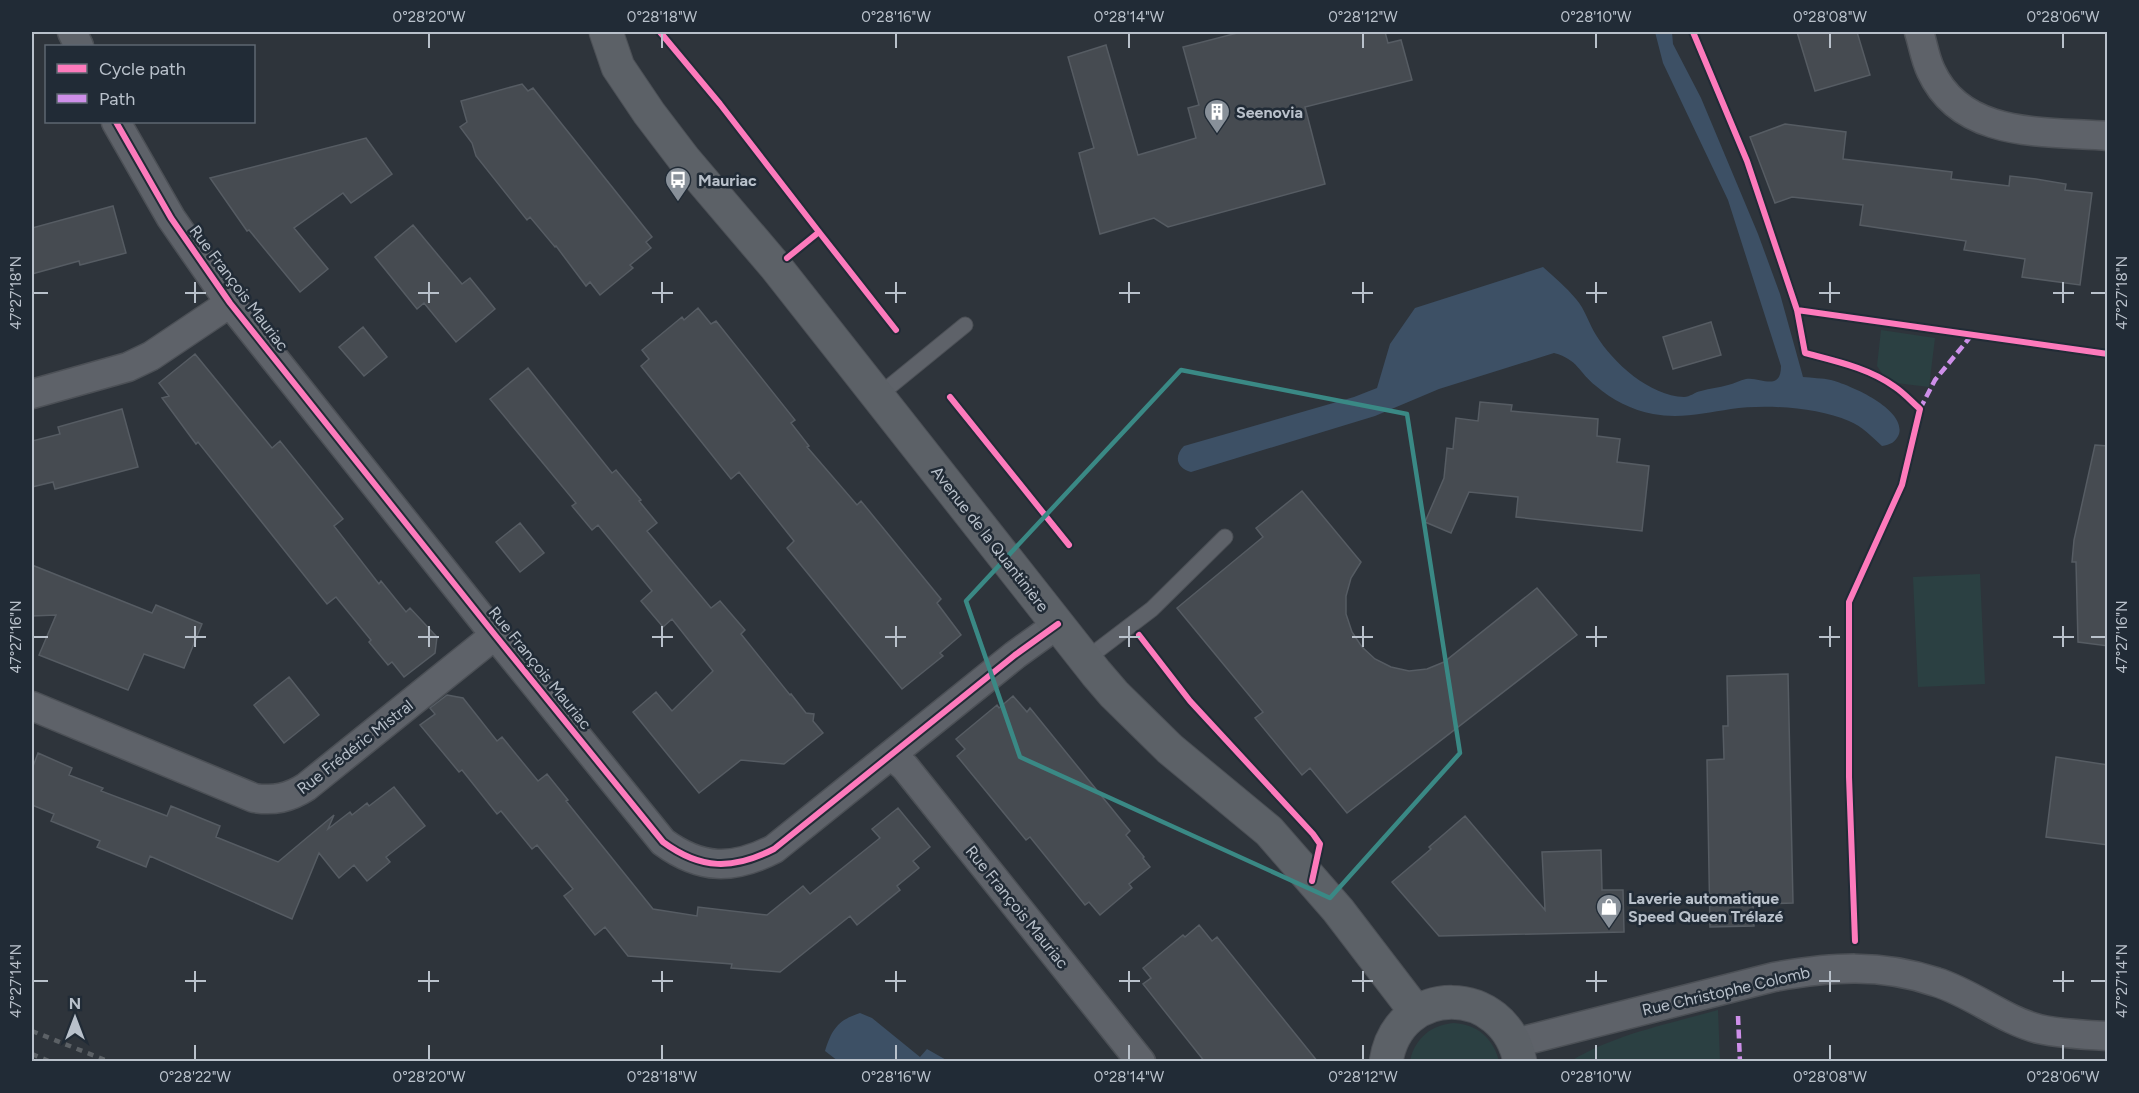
<svg xmlns="http://www.w3.org/2000/svg" width="2139" height="1093" font-family="Figtree,sans-serif">
<style>
.green{fill:#2b4042}
.water{fill:#3d5065}
.building{fill:#464b51;stroke:#565c63;stroke-width:1.5}
.lines{fill:none;stroke-linecap:round;stroke-linejoin:round}
.lane-casing{stroke:#4c5056;stroke-width:17}
.street-casing{stroke:#4c5056;stroke-width:31}
.secondary-casing{stroke:#4c5056;stroke-width:35}
.lane{stroke:#5e6269;stroke-width:15}
.street{stroke:#5e6269;stroke-width:28}
.secondary{stroke:#5c6167;stroke-width:33}
.rail{stroke:#5c6166;stroke-width:4.5;stroke-dasharray:6 6;stroke-linecap:butt}
.quiet{stroke:#ce8fe9;stroke-width:4.5;stroke-dasharray:9 4.5;stroke-linecap:butt}
.cycleway-casing{stroke:#212b36;stroke-width:10}
.cycleway{stroke:#fd7abc;stroke-width:6}
.marked{fill:none;stroke:#3a8985;stroke-width:4.5;stroke-linejoin:round}
.ticks{fill:none;stroke:#b9c1cb;stroke-width:2}
.labels{text-anchor:middle;dominant-baseline:central;stroke-width:5;stroke-linejoin:round;paint-order:stroke}
.poi-label{font-size:16px;font-weight:bold;fill:#b9c1cb;stroke:#212b36;text-anchor:start}
.street-label{font-size:16px;fill:#b9c1cb;stroke:#212b36}
.neatline{fill:none;stroke:#b9c1cb;stroke-width:2}
.ticks-label{font-size:15px;text-anchor:middle;fill:#b9c1cb}
</style>
<rect width="100%" height="100%" fill="#2e343b"/>
<!-- green -->
<path class="green" d="M1881 330 1935 338 1929 387 1888 382 1877 366Z
M1980 574 1985 684 1918 687 1913 577Z
M1718 1010 1720 1061H1571C1615 1034 1669 1024 1718 1010Z
M1454 1023C1478 1025 1493 1038 1499 1061H1410C1415 1038 1431 1025 1454 1023Z"/>
<!-- water -->
<path class="water" d="M1655 32H1672L1673 44 1701 98 1758 234 1780 294 1803 377C1812 378 1822 378 1831 380 1850 385 1906 409 1899 434 1896 442 1890 445 1882 446 1872 437 1862 426 1849 421 1817 407 1765 404 1731 409 1705 413 1680 419 1653 414 1632 410 1612 400 1596 386 1578 372 1579 360 1554 353L1439 389 1375 416 1191 472C1176 468 1174 456 1184 446L1354 397 1377 388 1390 344 1415 308 1543 267C1554 277 1566 287 1576 299 1585 309 1589 324 1596 335 1613 363 1650 396 1684 397 1690 397 1695 392 1701 391 1710 388 1719 388 1728 385 1734 384 1740 380 1746 379 1759 376 1781 393 1781 366L1728 200 1663 63Z
M860 1013 872 1018 920 1057 927 1049 948 1061H838L825 1051C832 1029 838 1020 860 1013Z"/>
<!-- building -->
<path class="building" d="M1241 32H1385L1388 43 1401 40 1412 80 1305 107 1325 184 1168 227 1154 218 1100 234 1079 153 1094 148 1068 57 1106 45 1138 155 1196 138 1188 108 1199 105 1183 47Z
M1797 32H1857L1870 75 1815 91Z
M522 84 528 91 533 88 652 237 646 242 651 248 630 265 633 268 600 295 590 282 586 286 556 246 555 247 530 217 527 220 476 156 472 143 460 127 467 122 461 101Z
M1785 124 1846 132 1843 159 1952 172 1951 179 2009 186 2010 176 2036 179 2066 184 2065 190 2092 193 2080 285 2022 277 2025 259 1964 250 1966 241 1860 225 1863 205 1792 197 1775 203 1750 137Z
M366 138 392 174 351 203 343 193 294 228 328 269 300 292 249 230 247 231 210 178Z
M113 206 126 253 80 265 79 261 32 274V228Z
M413 225 462 284 470 278 495 309 456 342 424 303 417 309 375 257Z
M698 308 711 324 716 321 795 420 791 423 809 446 807 447 857 505 861 501 941 599 937 603 961 635 940 653 943 656 902 689 787 548 794 541 739 472 731 479 641 366 649 359 642 350 682 317 684 320Z
M1711 322 1721 355 1673 369 1663 337Z
M363 327 387 357 364 376 339 347Z
M195 354 272 448 280 441 343 519 334 526 379 584 381 581 406 612 410 608 437 637 435 653 404 677 392 662 388 665 369 642 371 640 336 597 327 604 198 442 196 444 162 398 169 396 159 383Z
M528 368 612 473 616 470 641 500 639 501 657 523 647 531 711 608 720 601 745 630 741 634 790 695 791 694 806 713 814 714 813 721 823 733 784 764 741 760 699 793 633 712 656 692 672 711 713 671 672 619 663 627 641 601 652 591 598 525 592 530 572 506 576 503 490 399Z
M1480 402 1512 405 1511 411 1598 419 1597 436 1620 439 1617 462 1649 466 1642 531 1516 517 1518 497 1469 492 1451 533 1425 522 1444 478 1447 448 1453 449 1456 418 1478 421Z
M122 409 138 467 55 489 53 482 32 487V441L60 434 58 427Z
M2095 445 2108 446V646L2078 642 2076 562H2072L2074 540Z
M1302 491 1361 562 1351 578 1346 596V614L1352 632 1362 647 1375 659 1391 667 1409 671 1427 669 1444 662 1537 588 1577 635 1347 813 1310 768 1302 775 1255 718 1263 712 1177 608 1263 537 1256 528Z
M520 523 544 553 520 572 496 542Z
M32 565 152 613 156 605 202 624 184 668 144 654 128 690 39 655 56 615 32 616Z
M1788 674 1793 903 1753 904 1754 926 1710 927 1707 760 1724 759 1723 726H1728L1727 676Z
M289 677 319 715 284 743 254 705Z
M447 695 463 698 497 741 502 737 538 781 547 774 568 800 566 801 653 909 697 916 698 907 767 915 803 886 810 894 880 838 872 829 898 808 930 847 913 861 919 868 897 886 900 890 857 925 850 916 780 972 731 968 732 964 628 956 605 927 595 935 564 896 573 889 537 845 532 849 501 811 497 814 462 770 459 772 420 725 435 714 430 708Z
M1013 696 1027 712 1030 708 1130 831 1126 835 1144 857 1143 858 1150 867 1129 884 1132 888 1100 915 1089 902 1085 905 1030 837 1026 840 957 756 965 749 956 739 997 705 999 708Z
M38 753 72 768 69 775 103 788 101 791 167 816 171 806 220 826 216 837 278 862 334 815 328 829 350 812 352 815 367 803 369 806 394 787 425 826 386 857 390 862 367 881 354 865 339 878 319 853 292 919 150 856 146 867 97 847 100 841 51 821 54 814 32 805V769Z
M2056 757 2108 765V845L2046 837Z
M1465 816 1545 910 1542 852 1601 850 1602 890H1623L1624 932 1439 936 1392 882 1431 849 1429 847Z
M1199 925 1212 941 1217 937 1318 1062H1205L1143 984 1151 978 1143 968 1183 935 1185 937Z"/>
<g class="lines">
<defs>
<path id="lane" d="M878 396 965 325
M1085 660 1152 609 1225 537"/>
<path id="street" d="M72 32 79 46
M1919 32C1923 44 1925 59 1931 71 1962 139 2045 131 2108 136
M116 122 171 218 230 303 495 635 663 842C701 870 733 870 774 849L1015 655 1058 624
M32 394 128 367 151 356 230 303
M32 706 254 798C274 801 289 798 306 787L495 635
M891 755 905 767 1141 1062
M1515 1043 1774 977C1831 967 1880 963 1936 982 1972 993 2003 1020 2039 1029 2061 1034 2085 1035 2108 1036"/>
<path id="secondary" d="M606 32 618 67 649 113 684 159 776 267 1096 673 1114 694 1170 749 1269 831 1338 910 1416 1012
M1386 1062C1398 982 1505 983 1520 1062"/>
</defs>
<!-- lane casing -->
<use href="#lane" class="lane-casing"/>
<!-- street casing -->
<use href="#street" class="street-casing"/>
<!-- secondary casing -->
<use href="#secondary" class="secondary-casing"/>
<!-- lane -->
<use href="#lane" class="lane"/>
<!-- street -->
<use href="#street" class="street"/>
<!-- secondary -->
<use href="#secondary" class="secondary"/>
<!-- rail -->
<path class="rail" d="M32 1031 110 1062
M32 1054 51 1062"/>
<!-- quiet -->
<path class="quiet" d="M1920 409 1935 380 1971 336
M1738 1016 1740 1062"/>
<defs>
<path id="cycleway" d="M660 32 720 104 819 232
M1693 32 1747 161 1797 310 1805 353C1835 361 1869 368 1895 387 1904 393 1912 402 1920 409L1902 485 1849 602V777L1855 941
M116 122 171 218 230 303 495 635 663 842C701 870 733 870 774 849L1015 655 1058 624
M787 258 819 232 896 330
M1797 310 2108 354
M950 397 1069 545
M1139 635 1190 701 1313 834 1320 844 1312 881"/>
</defs>
<!-- cycleway casing -->
<use href="#cycleway" class="cycleway-casing"/>
<!-- cycleway -->
<use href="#cycleway" class="cycleway"/>
</g>
<!-- marked area -->
<path class="marked" d="M1181 370 1407 414 1460 753 1330 898 1020 757 966 601Z"/>
<!-- ticks -->
<path class="ticks" d="M429 33V48M662 33V48M896 33V48M1129 33V48M1363 33V48M1596 33V48M1830 33V48M2063 33V48M195 282V303M429 282V303M662 282V303M896 282V303M1129 282V303M1363 282V303M1596 282V303M1830 282V303M2063 282V303M33 293H48M185 293H206M418 293H439M652 293H673M885 293H906M1119 293H1140M1352 293H1373M1586 293H1607M1819 293H1840M2053 293H2074M2091 293H2106M195 626V647M429 626V647M662 626V647M896 626V647M1129 626V647M1363 626V647M1596 626V647M1830 626V647M2063 626V647M33 637H48M185 637H206M418 637H439M652 637H673M885 637H906M1119 637H1140M1352 637H1373M1586 637H1607M1819 637H1840M2053 637H2074M2091 637H2106M195 971V992M429 971V992M662 971V992M896 971V992M1129 971V992M1363 971V992M1596 971V992M1830 971V992M2063 971V992M33 981H48M185 981H206M418 981H439M652 981H673M885 981H906M1119 981H1140M1352 981H1373M1586 981H1607M1819 981H1840M2053 981H2074M2091 981H2106M195 1045V1060M429 1045V1060M662 1045V1060M896 1045V1060M1129 1045V1060M1363 1045V1060M1596 1045V1060M1830 1045V1060M2063 1045V1060"/>
<!-- icons -->
<defs>
<symbol id="building-pin" viewBox="-11 -11 22 30"><path d="M0 17L-7.5 6A9.5 9.5 0 1 1 7.5 6Z" fill="#889099" stroke="#212b36"/><path d="M-4-6H4V6H1V3H-1V6H-4ZM-2.5-4.3h1.7v1.8h-1.7ZM.8-4.3h1.7v1.8H.8ZM-2.5-1h1.7V.8h-1.7ZM.8-1h1.7V.8H.8Z" fill="#fff"/></symbol>
<symbol id="bus-pin" viewBox="-11 -11 22 30"><path d="M0 17L-7.5 6A9.5 9.5 0 1 1 7.5 6Z" fill="#889099" stroke="#212b36"/><path d="M-5-6H5V4H4V6H2V4H-2V6H-4V4H-5ZM-3.5-4V0h7V-4ZM-3.5 1.2v1.5H-2V1.2ZM2 1.2v1.5H3.5V1.2Z" fill="#fff"/></symbol>
<symbol id="shop-pin" viewBox="-11 -11 22 30"><path d="M0 17L-7.5 6A9.5 9.5 0 1 1 7.5 6Z" fill="#889099" stroke="#212b36"/><path d="M-5-2.5h2.3a2.7 3.5 0 0 1 5.4 0H5L5.5 6h-11ZM-1.5-2.5h3a1.5 2.3 0 0 0-3 0Z" fill="#fff"/></symbol>
</defs>
<g fill-rule="evenodd">
<use href="#building-pin" x="1202" y="97" width="30" height="40"/>
<use href="#bus-pin" x="663" y="165" width="30" height="40"/>
<use href="#shop-pin" x="1594" y="892" width="30" height="40"/>
</g>
<g class="labels">
<!-- poi labels -->
<g class="poi-label">
<text x="1236" y="112">Seenovia</text>
<text x="698" y="180">Mauriac</text>
<text x="1628" y="898">Laverie automatique<tspan x="1628" dy="18">Speed Queen Trélazé</tspan></text>
</g>
<!-- street labels -->
<g class="street-label">
<text transform="translate(239 288) rotate(53)">Rue François Mauriac</text>
<text transform="translate(990 539) rotate(52)">Avenue de la Quantinière</text>
<text transform="translate(540 668) rotate(51)">Rue François Mauriac</text>
<text transform="translate(355 747) rotate(-38)">Rue Frédéric Mistral</text>
<text transform="translate(1017 907) rotate(51)">Rue François Mauriac</text>
<text transform="translate(1726 991) rotate(-13)">Rue Christophe Colomb</text>
</g>
</g>
<!-- border -->
<rect width="2139" height="1093" fill="none" stroke="#212b36" stroke-width="66"/>
<!-- legend -->
<rect x="45" y="45" width="210" height="78" fill="#212b36" stroke="#5e6772" stroke-width="1.5"/>
<rect x="57" y="64" width="30" height="9" fill="#fd7abc" stroke="#5e6772" stroke-width="1.5"/>
<text x="99" y="75" font-size="18" fill="#b9c1cb">Cycle path</text>
<rect x="57" y="94" width="30" height="9" fill="#ce8fe9" stroke="#5e6772" stroke-width="1.5"/>
<text x="99" y="105" font-size="18" fill="#b9c1cb">Path</text>
<!-- north arrow -->
<g transform="translate(75 1018)" stroke="#212b36" stroke-width="4.5" paint-order="stroke">
<path d="M0-4.5L10 22L0 15L-10 22Z" fill="#b9c1cb"/>
<text y="-9" font-size="16" font-weight="bold" text-anchor="middle" fill="#b9c1cb">N</text>
</g>
<rect x="33" y="33" width="2073" height="1027" class="neatline"/>
<g class="ticks-label">
<text x="429" y="22">0°28'20"W</text>
<text x="662" y="22">0°28'18"W</text>
<text x="896" y="22">0°28'16"W</text>
<text x="1129" y="22">0°28'14"W</text>
<text x="1363" y="22">0°28'12"W</text>
<text x="1596" y="22">0°28'10"W</text>
<text x="1830" y="22">0°28'08"W</text>
<text x="2063" y="22">0°28'06"W</text>
<text transform="translate(16 293) rotate(-90)" y="5">47°27'18"N</text>
<text transform="translate(2122 293) rotate(-90)" y="5">47°27'18"N</text>
<text transform="translate(16 637) rotate(-90)" y="5">47°27'16"N</text>
<text transform="translate(2122 637) rotate(-90)" y="5">47°27'16"N</text>
<text transform="translate(16 981) rotate(-90)" y="5">47°27'14"N</text>
<text transform="translate(2122 981) rotate(-90)" y="5">47°27'14"N</text>
<text x="195" y="1082">0°28'22"W</text>
<text x="429" y="1082">0°28'20"W</text>
<text x="662" y="1082">0°28'18"W</text>
<text x="896" y="1082">0°28'16"W</text>
<text x="1129" y="1082">0°28'14"W</text>
<text x="1363" y="1082">0°28'12"W</text>
<text x="1596" y="1082">0°28'10"W</text>
<text x="1830" y="1082">0°28'08"W</text>
<text x="2063" y="1082">0°28'06"W</text>
</g>
</svg>
